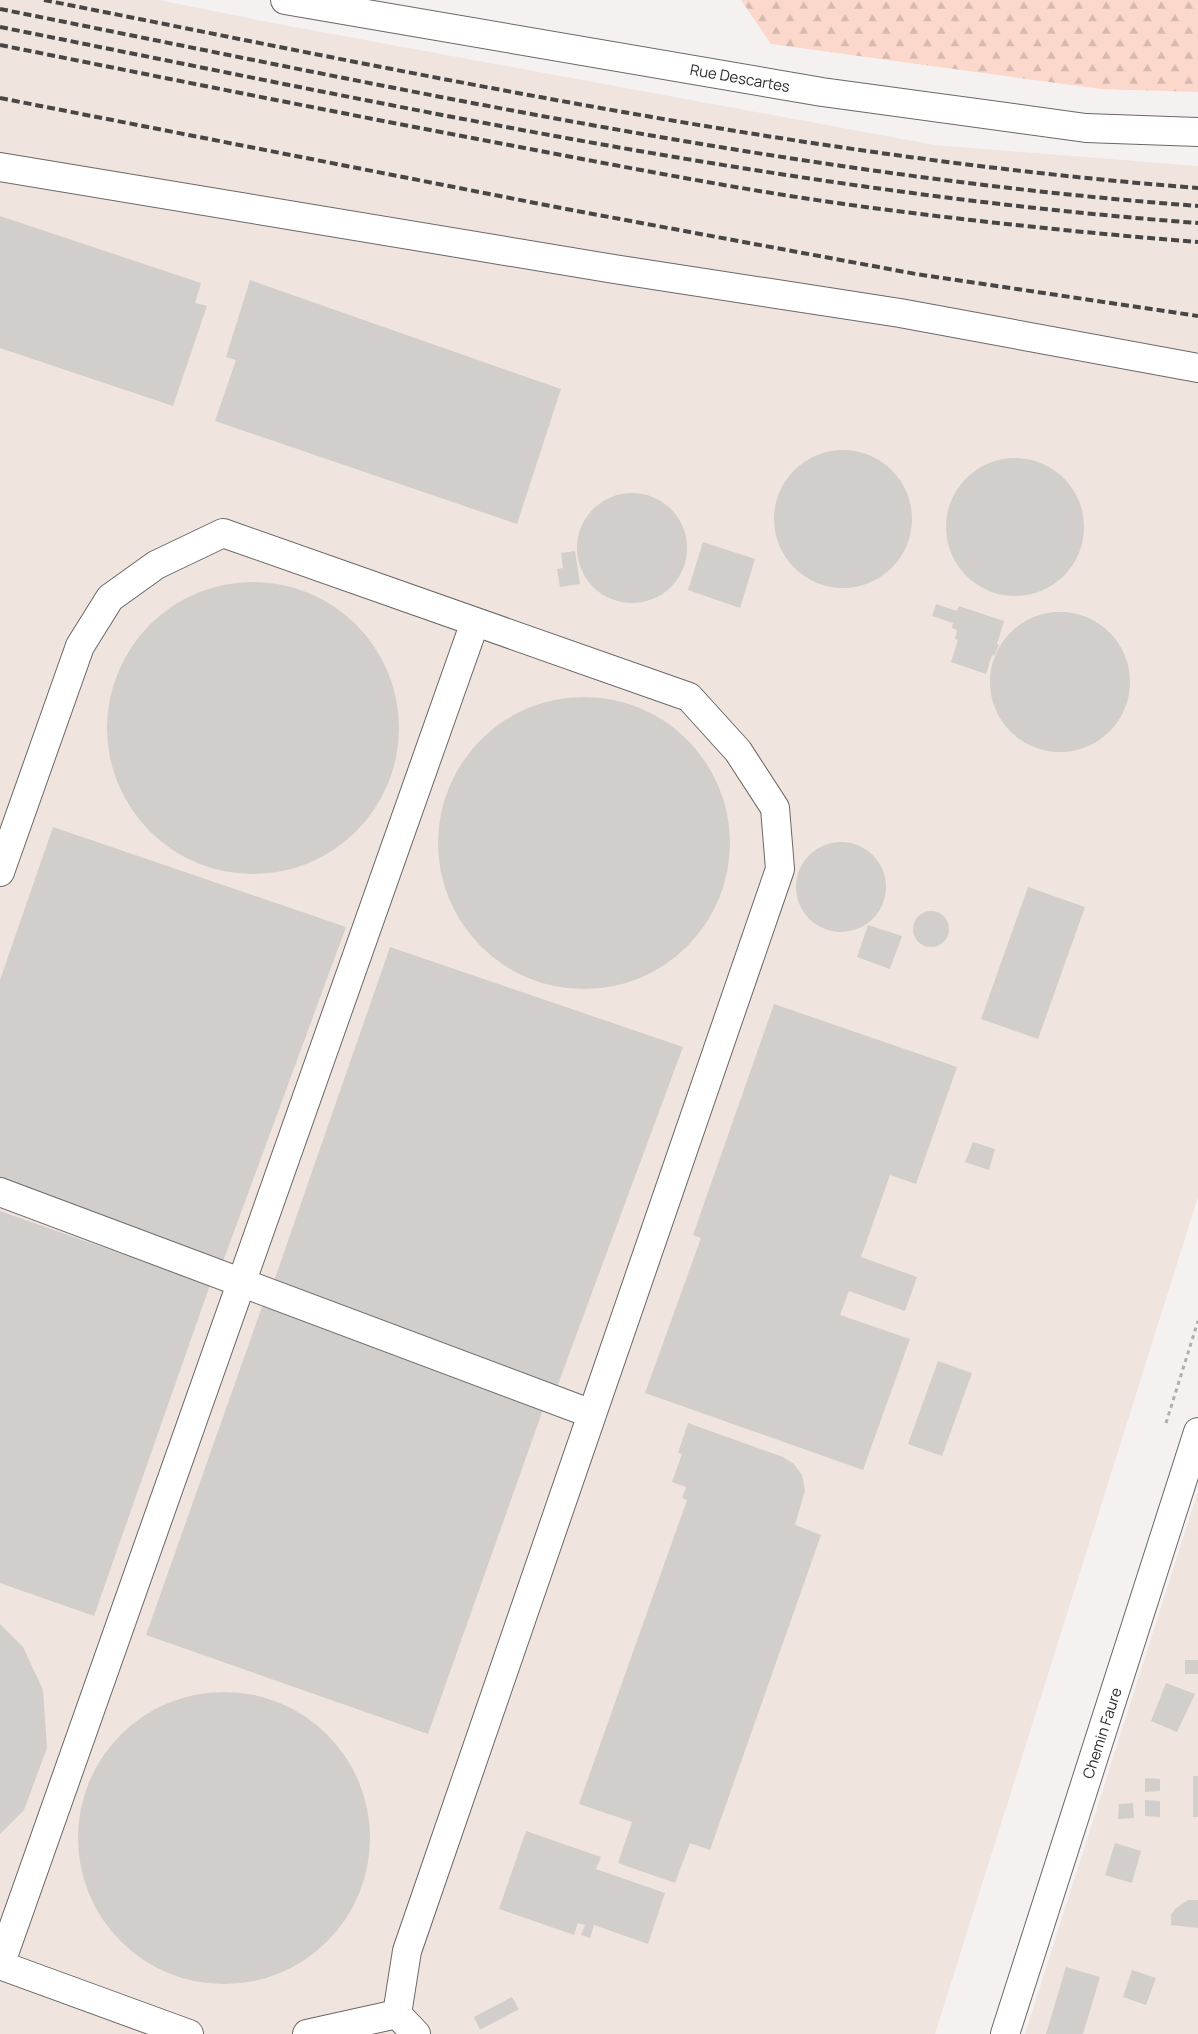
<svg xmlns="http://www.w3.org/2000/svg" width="1198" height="2034" font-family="Manrope,sans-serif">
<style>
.built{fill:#f0e4df}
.forest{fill:url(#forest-firs)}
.building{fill:#d2cecc}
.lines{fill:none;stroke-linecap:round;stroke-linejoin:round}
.minor-casing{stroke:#6b6766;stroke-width:30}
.path{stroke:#b1aead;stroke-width:3;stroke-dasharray:4 4;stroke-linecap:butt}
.minor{stroke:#fff;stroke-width:28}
.rail{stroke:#484645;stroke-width:4;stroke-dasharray:8 4;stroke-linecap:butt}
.labels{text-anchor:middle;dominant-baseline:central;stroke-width:4.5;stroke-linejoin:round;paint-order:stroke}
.street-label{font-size:15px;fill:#2e2d2c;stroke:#fff}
</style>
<defs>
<pattern id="forest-firs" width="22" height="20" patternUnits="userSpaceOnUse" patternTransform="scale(1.25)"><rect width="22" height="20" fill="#fbd8cb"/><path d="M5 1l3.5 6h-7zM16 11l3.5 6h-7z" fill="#d7baae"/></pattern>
</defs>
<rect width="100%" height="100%" fill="#f5f1f0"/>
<!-- built -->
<path class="built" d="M0 0H159L273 23 935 145 1198 166V1197L935 2034H0Z
M1198 1491V2034H1025Z"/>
<!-- forest -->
<path class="forest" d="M741 0H1198V92L1101 89 771 44Z"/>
<!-- building -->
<path class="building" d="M0 216 201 283 195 303 207 306 173 406 0 348Z
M250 280 561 389 517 524 215 421 236 360 226 357Z
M774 519a69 69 0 1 1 138 0a69 69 0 1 1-138 0Z
M946 527a69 69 0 1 1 138 0a69 69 0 1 1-138 0Z
M577 548a55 55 0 1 1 110 0a55 55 0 1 1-110 0Z
M703 542 755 559 740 608 688 590Z
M575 551 580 584 560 587 557 569 563 568 561 553Z
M107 728a146 146 0 1 1 292 0a146 146 0 1 1-292 0Z
M936 604 957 611 959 606 1004 621 997 644 999 645 994 656 992 655 986 674 951 662 958 640 955 639 957 630 952 628 953 623 932 616Z
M990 682a70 70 0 1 1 140 0a70 70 0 1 1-140 0Z
M438 843a146 146 0 1 1 292 0a146 146 0 1 1-292 0Z
M53 827 346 927 221 1267 0 1187V980Z
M796 887a45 45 0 1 1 90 0a45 45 0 1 1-90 0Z
M1028 887 1085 907 1038 1039 981 1019Z
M913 929a18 18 0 1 1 36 0a18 18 0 1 1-36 0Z
M868 925 902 936 890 969 857 957Z
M390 947 683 1047 557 1387 273 1284Z
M774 1004 957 1067 916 1184 890 1175 861 1257 917 1277 905 1311 849 1291 840 1315 910 1339 863 1470 645 1393 701 1238 693 1235Z
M973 1142 995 1149 989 1170 965 1162Z
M0 1211 210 1285 94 1616 0 1583Z
M263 1304 545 1404 428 1734 146 1635Z
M938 1361 972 1373 942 1456 908 1444Z
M688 1423 783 1457 794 1464 802 1475 805 1490 795 1525 821 1535 710 1850 690 1843 675 1883 618 1863 632 1822 579 1804 687 1500 682 1498 686 1487 672 1482 682 1454 678 1453Z
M0 1624 23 1647 43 1690 47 1748 24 1810 0 1834Z
M1185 1660H1198V1674H1185Z
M1166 1683 1195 1694 1177 1732 1151 1721Z
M78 1838a146 146 0 1 1 292 0a146 146 0 1 1-292 0Z
M1193 1776H1198V1817H1193Z
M1145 1778 1160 1779V1791L1145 1792Z
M1145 1800 1160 1801V1817L1145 1816Z
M1133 1803 1134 1818 1118 1819 1119 1804Z
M526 1831 601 1857 596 1869 665 1893 648 1944 594 1925 590 1938 581 1935 585 1925 578 1923 574 1935 499 1909Z
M1115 1843 1141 1851 1132 1883 1105 1875Z
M1188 1900H1198V1928L1171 1925V1915L1175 1909Z
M1066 1967 1100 1977 1083 2034H1046Z
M1132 1970 1156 1978 1146 2005 1123 1997Z
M512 1997 519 2009 480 2030 474 2017Z"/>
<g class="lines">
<defs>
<path id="minor" d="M285 0 822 92 1086 128 1198 132
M0 167 614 269 900 313 1198 368
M0 872 80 646 110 598 156 565 223 533 689 697 738 751 775 808 780 869 407 1951 397 2014
M0 1192 592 1414
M0 1965 475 622
M0 1965 189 2034
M397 2014 416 2034
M307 2034 397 2014
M1005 2034 1198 1432"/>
</defs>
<!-- minor casing -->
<use href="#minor" class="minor-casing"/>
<!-- path -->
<path class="path" d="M1166 1423 1198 1321"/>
<!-- minor -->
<use href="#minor" class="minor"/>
<!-- rail -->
<path class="rail" d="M44 0C427 76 809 158 1198 188
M0 9C397 88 794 176 1198 206
M0 27C397 106 793 193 1198 223
M0 45C170 79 339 113 509 145 625 167 741 190 858 206 971 221 1084 233 1198 242
M0 98 566 209 916 274 1198 316"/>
</g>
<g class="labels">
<!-- street labels -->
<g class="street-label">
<text transform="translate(740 78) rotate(10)">Rue Descartes</text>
<text transform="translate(1102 1733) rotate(-72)">Chemin Faure</text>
</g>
</g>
</svg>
